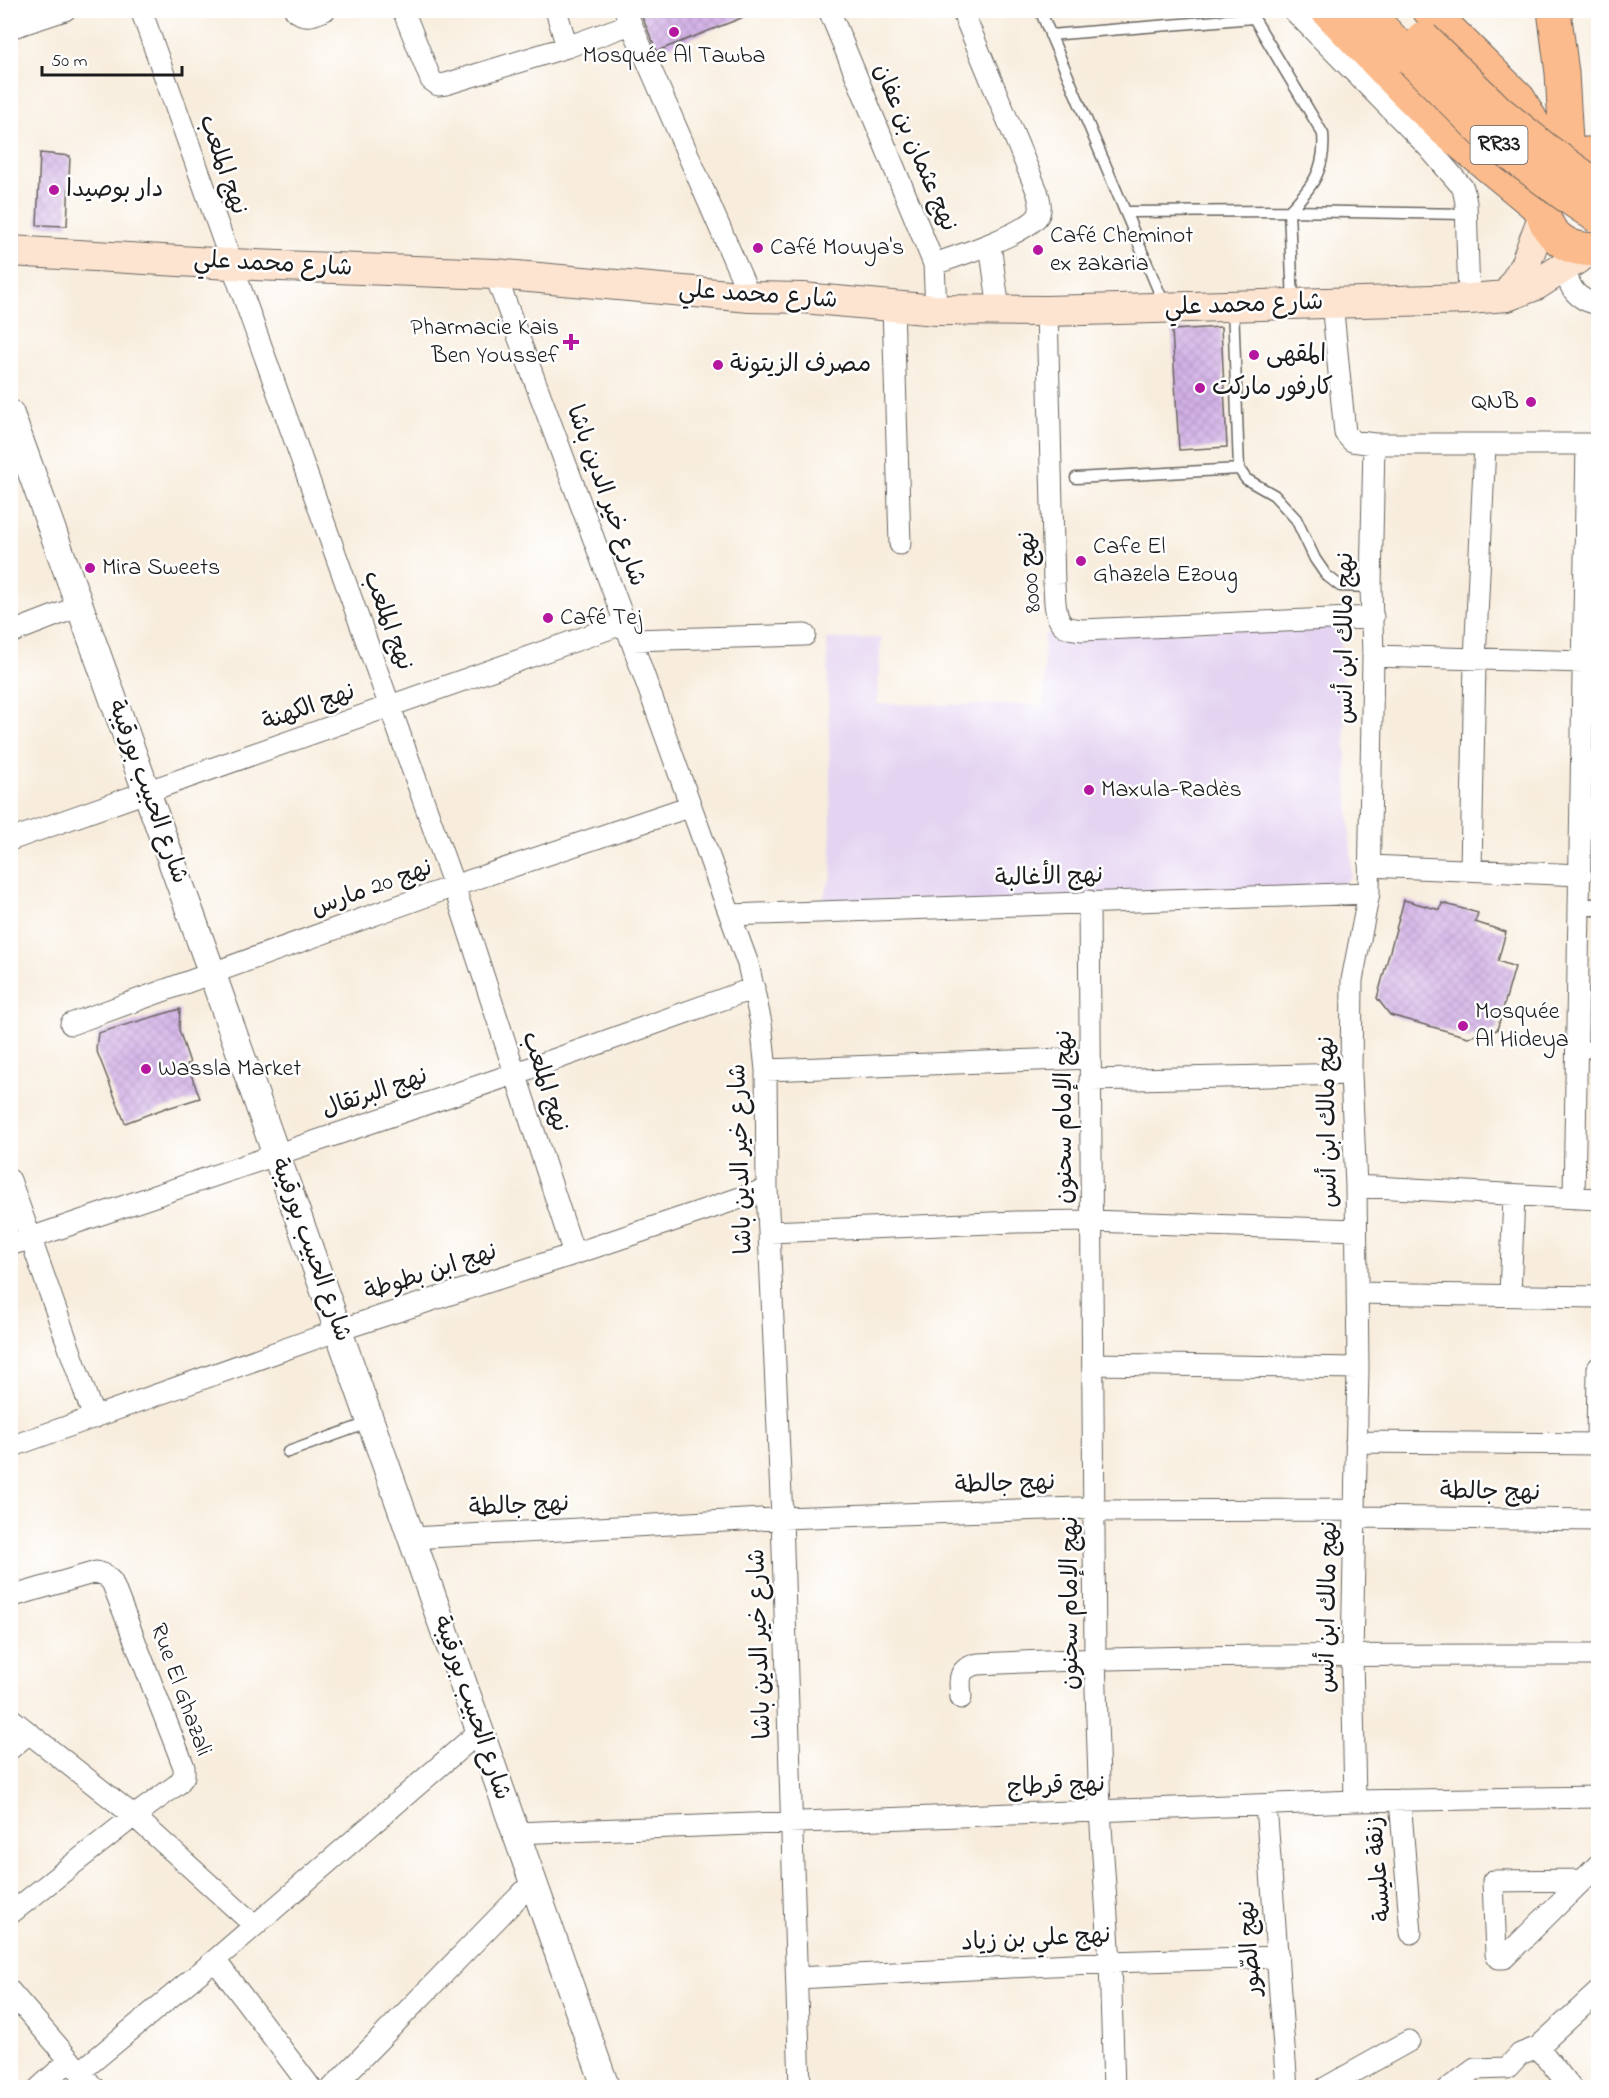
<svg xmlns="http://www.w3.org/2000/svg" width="1609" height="2098" font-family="'Indie Flower','Playpen Sans Arabic',sans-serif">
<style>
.built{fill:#e4d3f1}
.building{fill:url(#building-cross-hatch)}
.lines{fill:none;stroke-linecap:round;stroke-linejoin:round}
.service-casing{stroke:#696560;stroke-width:13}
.pedestrian-casing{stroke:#696560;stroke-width:19}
.minor-casing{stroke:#696560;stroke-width:23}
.tertiary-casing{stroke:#696560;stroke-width:29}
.secondary-casing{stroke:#696560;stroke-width:32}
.trunk-casing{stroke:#696560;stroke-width:35}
.service{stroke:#fff;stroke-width:10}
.pedestrian{stroke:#fff;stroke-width:16}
.minor{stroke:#fff;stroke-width:21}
.tertiary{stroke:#fff;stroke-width:27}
.secondary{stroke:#fde4d1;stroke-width:30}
.trunk{stroke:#fbbb8c;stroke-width:33}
.trunk-bridge-casing{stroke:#696560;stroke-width:35;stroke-linecap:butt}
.trunk-bridge{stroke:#fbbb8c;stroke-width:33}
.poi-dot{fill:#b5179e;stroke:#fff;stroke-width:2}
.labels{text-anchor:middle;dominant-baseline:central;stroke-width:5;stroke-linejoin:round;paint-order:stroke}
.shield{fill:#fff;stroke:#606060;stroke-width:1.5}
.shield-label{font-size:22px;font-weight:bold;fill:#1c1c1c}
.poi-label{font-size:24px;fill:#1c1c1c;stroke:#fff;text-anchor:start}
.street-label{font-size:24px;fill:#1c1c1c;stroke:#fff}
</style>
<defs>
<pattern id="building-cross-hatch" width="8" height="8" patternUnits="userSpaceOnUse" patternTransform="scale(1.5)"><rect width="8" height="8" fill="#d2b0e6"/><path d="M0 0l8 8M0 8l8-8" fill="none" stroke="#b497c5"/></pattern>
</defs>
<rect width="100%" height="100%" fill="#fff"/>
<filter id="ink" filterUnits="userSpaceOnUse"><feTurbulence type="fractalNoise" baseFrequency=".0167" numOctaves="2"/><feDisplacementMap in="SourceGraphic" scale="12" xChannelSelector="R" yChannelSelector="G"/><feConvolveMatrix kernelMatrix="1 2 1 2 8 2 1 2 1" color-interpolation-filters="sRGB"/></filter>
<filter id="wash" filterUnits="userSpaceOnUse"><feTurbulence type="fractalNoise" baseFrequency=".008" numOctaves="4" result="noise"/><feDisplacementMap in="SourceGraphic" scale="24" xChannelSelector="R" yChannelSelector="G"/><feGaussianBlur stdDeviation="1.35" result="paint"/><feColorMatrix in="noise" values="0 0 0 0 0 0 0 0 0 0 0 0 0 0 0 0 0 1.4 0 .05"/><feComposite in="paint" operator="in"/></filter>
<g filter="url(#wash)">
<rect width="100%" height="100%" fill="#f8eddd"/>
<!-- built -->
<path class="built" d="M1340 626 1352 876 1340 887 824 913V895L832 875 827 639 881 638 877 704 1044 705V634Z"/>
<g id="blocks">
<!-- building -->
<path class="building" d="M639 10H757V12L657 51Z
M40 153 70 156 67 226 37 225Z
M1221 327 1227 447 1179 450 1172 330Z
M1404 900 1440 910 1442 903 1478 913 1475 922 1506 932 1498 961 1515 967 1497 1030 1468 1037 1390 1015 1377 998Z
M180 1009 179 1030 190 1063 187 1064 200 1098 168 1108V1107L125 1123 96 1049 98 1033Z"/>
</g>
</g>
<g filter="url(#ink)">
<use href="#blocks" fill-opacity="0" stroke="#696560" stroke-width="1.5"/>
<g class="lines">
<defs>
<path id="service" d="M1040 10 1165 306
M1249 10 1323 134C1326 170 1312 187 1289 211L1293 303
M1050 35 1253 18
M1127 212 1289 211 1466 214
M1233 306 1239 469 1246 479 1274 495 1296 519 1315 559 1326 575 1340 586 1371 587
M1076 478 1239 469
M288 1452 371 1422"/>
<path id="pedestrian" d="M1580 907H1598
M1578 1050 1598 1049"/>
<path id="minor" d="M141 10 454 886 574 1254
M295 10C305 19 313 15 325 10
M403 10 431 80 438 85 446 84 567 47 631 24
M556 10 567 47
M625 10 750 297
M829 10 934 264 936 310
M1293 10 1427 146 1463 188 1466 203 1469 299
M10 28 65 10
M990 244 999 310
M934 264C955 257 1032 232 1039 214 1042 206 1039 198 1037 191L962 10
M1565 268C1569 289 1577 300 1598 304
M495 274 625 623 730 915 748 964 761 1023 766 1070 767 1189 782 1518 800 2088
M1332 302 1345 433 1352 441 1374 444H1598
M893 306 900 544
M1047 311 1054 584C1055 596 1053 620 1066 627 1070 629 1077 629 1082 630L1373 617
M10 633 80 606
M631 640 805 635
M1373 656 1584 662
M10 840 625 623
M1369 866 1581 875
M1471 870 1475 660 1485 445
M1089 901 1095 1658 1100 1811 1110 1962 1114 2088
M730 915 1369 893
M71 1024 454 886 691 806
M766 1070 1090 1058
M1090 1080 1351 1074
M10 1180 94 1418
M1356 1186 1598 1199
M1574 1198 1587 444
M769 1232 1016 1222 1091 1221 1356 1230
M10 1245 514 1074 754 988
M1357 1293 1598 1297
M1510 1295 1514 1196
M1093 1364 1358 1368
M1356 1442 1598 1444
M1597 1444 1598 1368
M10 1447 339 1330 574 1254 767 1189
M412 1538 782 1518 1079 1508 1096 1511 1349 1510 1355 1517 1598 1520
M10 1597 96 1572 105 1575 112 1582 184 1767V1776L178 1784 134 1816 10 1914
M961 1698C960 1680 956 1669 978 1664 1185 1654 1392 1655 1598 1655
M10 1718 134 1816 254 1925
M10 1749 29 1733
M1400 1800 1411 1933
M1355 1801 1352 1655 1358 1368 1356 1186 1351 1074 1352 980 1369 893 1373 656 1371 587 1374 444
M1266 1805 1287 2088
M515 1833 1355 1801 1598 1797
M1583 1880 1493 1881 1496 1954 1499 1958H1504L1598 1865
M215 1960 311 2088
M797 1978 1110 1962 1278 1957
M10 1991 94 2088
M1538 2047 1571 2088
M80 2072 215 1960 480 1731
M39 2088 70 2060
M332 2088 533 1882
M1325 2088 1409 2041
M1449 2088 1475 2069 1507 2068 1520 2054 1538 2047 1598 1992"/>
<path id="tertiary" d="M10 413 212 973 606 2088"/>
<path id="secondary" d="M10 251 230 264 495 274 750 297 803 298 936 310 1047 311 1469 299 1507 296 1536 285 1591 250
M1507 296 1525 265 1543 217"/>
<path id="trunk" d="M1327 10 1404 90 1445 130 1542 210
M1364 10 1411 59
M1429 10 1519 99 1550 153
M1554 10 1562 73 1567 158
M1598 154C1521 149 1525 257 1598 249"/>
</defs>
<!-- service casing -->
<use href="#service" class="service-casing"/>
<!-- pedestrian casing -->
<use href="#pedestrian" class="pedestrian-casing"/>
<!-- minor casing -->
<use href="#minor" class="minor-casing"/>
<!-- tertiary casing -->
<use href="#tertiary" class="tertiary-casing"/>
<!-- secondary casing -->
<use href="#secondary" class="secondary-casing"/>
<!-- trunk casing -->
<use href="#trunk" class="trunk-casing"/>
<!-- service -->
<use href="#service" class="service"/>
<!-- pedestrian -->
<use href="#pedestrian" class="pedestrian"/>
<!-- minor -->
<use href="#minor" class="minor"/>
<!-- tertiary -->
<use href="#tertiary" class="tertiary"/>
<!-- secondary -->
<use href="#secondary" class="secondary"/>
<!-- trunk -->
<use href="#trunk" class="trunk"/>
<defs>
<path id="trunk-bridge" d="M1423 38 1499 112 1546 150 1598 187
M1411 59 1493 141 1571 199 1598 217"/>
</defs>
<!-- trunk-bridge casing -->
<use href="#trunk-bridge" class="trunk-bridge-casing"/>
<!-- trunk-bridge -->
<use href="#trunk-bridge" class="trunk-bridge"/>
</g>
</g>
<!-- markers -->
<g class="poi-dot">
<circle cx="674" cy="32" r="6"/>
<circle cx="54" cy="190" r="6"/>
<circle cx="758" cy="248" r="6"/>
<circle cx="1038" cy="250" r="6"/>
<path d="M568 333h6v6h6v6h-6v6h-6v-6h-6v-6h6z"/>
<circle cx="1254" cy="355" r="6"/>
<circle cx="718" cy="365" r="6"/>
<circle cx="1200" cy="388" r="6"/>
<circle cx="1531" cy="402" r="6"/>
<circle cx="1081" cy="561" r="6"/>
<circle cx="90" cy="568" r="6"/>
<circle cx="548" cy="618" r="6"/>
<circle cx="1089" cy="790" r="6"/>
<circle cx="1463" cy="1026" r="6"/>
<circle cx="146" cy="1069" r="6"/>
</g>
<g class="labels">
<!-- shield labels -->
<rect class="shield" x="1470.5" y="126" width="57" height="38" rx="4.5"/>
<g class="shield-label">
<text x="1499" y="145">RR33</text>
</g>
<!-- poi labels -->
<g class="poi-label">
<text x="674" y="56" text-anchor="middle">Mosquée Al Tawba</text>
<text x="66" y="190">دار بوصيدا</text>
<text x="1050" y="236">Café Cheminot<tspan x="1050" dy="28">ex zakaria</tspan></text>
<text x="770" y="248">Café Mouya's</text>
<text x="559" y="328" text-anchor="end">Pharmacie Kais<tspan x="559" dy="28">Ben Youssef</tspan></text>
<text x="1266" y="355">المقهى</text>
<text x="730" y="365">مصرف الزيتونة</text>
<text x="1212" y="388">كارفور ماركت</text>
<text x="1519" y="402" text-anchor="end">QNB</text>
<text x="1093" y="547">Cafe El<tspan x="1093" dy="28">Ghazela Ezoug</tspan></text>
<text x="102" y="568">Mira Sweets</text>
<text x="560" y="618">Café Tej</text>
<text x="1101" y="790">Maxula-Radès</text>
<text x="1475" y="1012">Mosquée<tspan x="1475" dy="28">Al Hideya</tspan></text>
<text x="158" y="1069">Wassla Market</text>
</g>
<!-- street labels -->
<g class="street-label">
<text transform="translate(914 148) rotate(67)">نهج عثمان بن عفان</text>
<text transform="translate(222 165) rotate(71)">نهج الملعب</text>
<text transform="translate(273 265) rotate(3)">شارع محمد علي</text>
<text transform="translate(758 296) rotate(4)">شارع محمد علي</text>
<text transform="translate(1244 306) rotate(-2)">شارع محمد علي</text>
<text transform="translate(605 496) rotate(70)">شارع خير الدين باشا</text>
<text transform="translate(1031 572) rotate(-95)">نهج 8000</text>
<text transform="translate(387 621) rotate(70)">نهج الملعب</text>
<text transform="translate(1346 638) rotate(-90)">نهج مالك ابن أنس</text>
<text transform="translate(309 708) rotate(-20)">نهج الكهنة</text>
<text transform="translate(147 792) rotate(70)">شارع الحبيب بورقيبة</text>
<text transform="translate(1049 878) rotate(-2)">نهج الأغالبة</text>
<text transform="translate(372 889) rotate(-20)">نهج 20 مارس</text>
<text transform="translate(544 1082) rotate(72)">نهج الملعب</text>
<text transform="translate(375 1094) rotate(-19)">نهج البرتقال</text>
<text transform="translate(1065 1117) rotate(-90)">نهج الإمام سحنون</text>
<text transform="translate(1329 1122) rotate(-91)">نهج مالك ابن أنس</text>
<text transform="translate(742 1159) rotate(-92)">شارع خير الدين باشا</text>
<text transform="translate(310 1250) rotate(70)">شارع الحبيب بورقيبة</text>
<text transform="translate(431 1273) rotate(-18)">نهج ابن بطوطة</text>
<text transform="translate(1005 1485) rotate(-2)">نهج جالطة</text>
<text transform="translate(1490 1493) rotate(1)">نهج جالطة</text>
<text transform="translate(519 1507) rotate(-3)">نهج جالطة</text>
<text transform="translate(1071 1603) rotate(-90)">نهج الإمام سحنون</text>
<text transform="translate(1329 1607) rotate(-89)">نهج مالك ابن أنس</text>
<text transform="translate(761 1644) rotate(-92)">شارع خير الدين باشا</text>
<text transform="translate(180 1690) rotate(70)">Rue El Ghazali</text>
<text transform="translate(471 1708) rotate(71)">شارع الحبيب بورقيبة</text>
<text transform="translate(1056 1787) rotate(-2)">نهج قرطاج</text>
<text transform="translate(1380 1869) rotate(-95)">زنقة عليسة</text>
<text transform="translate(1036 1940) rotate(-3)">نهج علي بن زياد</text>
<text transform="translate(1251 1948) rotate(-94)">نهج الصّور</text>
</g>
</g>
<!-- margin -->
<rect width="1609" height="2098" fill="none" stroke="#fff" stroke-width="36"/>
<!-- scale -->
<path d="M42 66v9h140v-9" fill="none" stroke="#1c1c1c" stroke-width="3"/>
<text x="51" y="66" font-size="18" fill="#1c1c1c" stroke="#ffffff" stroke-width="4.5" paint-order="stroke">50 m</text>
</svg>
